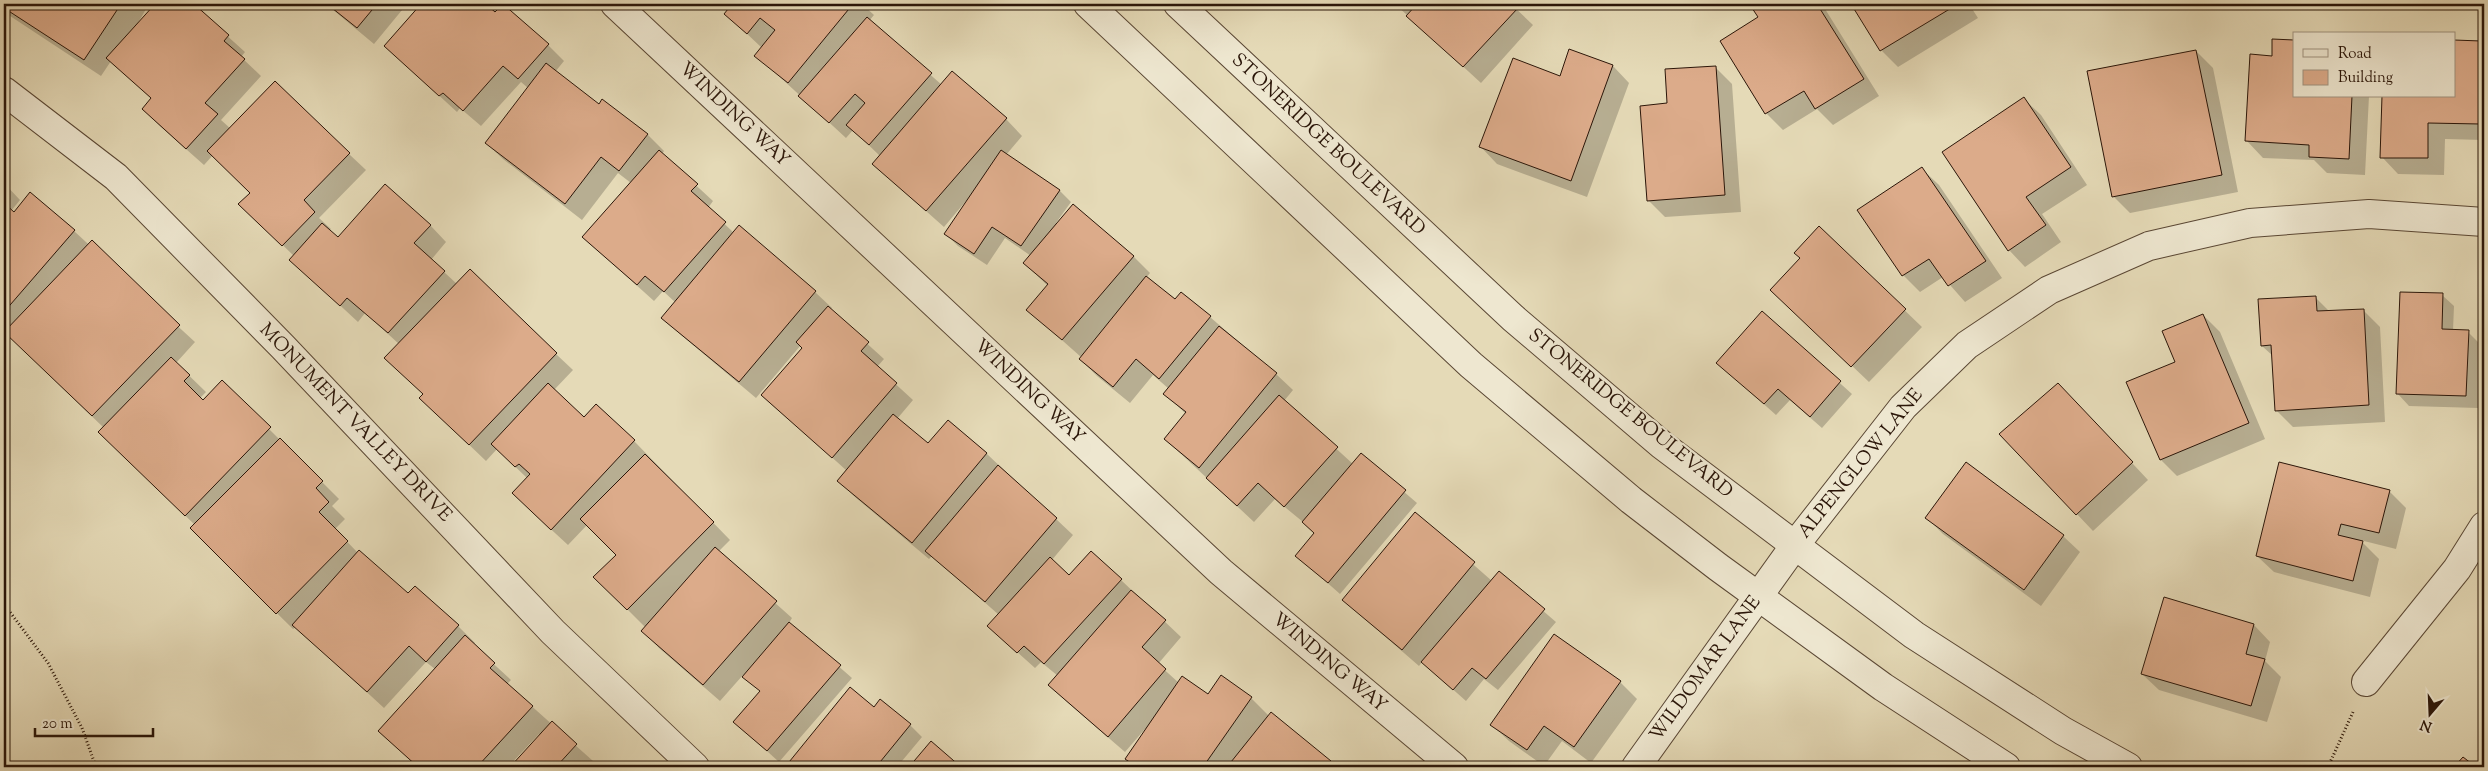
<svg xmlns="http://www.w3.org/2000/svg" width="2488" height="771" font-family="'Sorts Mill Goudy',serif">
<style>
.shadow{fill:#0003}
.building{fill:#dcab8a;stroke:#2b1609}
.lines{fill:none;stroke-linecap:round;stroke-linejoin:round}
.minor-casing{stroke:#5a4734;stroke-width:30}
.tertiary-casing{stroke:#5a4734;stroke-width:30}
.path{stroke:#2b1609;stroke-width:3;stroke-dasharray:1 2.5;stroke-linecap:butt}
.minor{stroke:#eee7d0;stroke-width:28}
.tertiary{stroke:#eee7d0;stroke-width:28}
.labels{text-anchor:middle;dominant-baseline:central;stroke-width:4.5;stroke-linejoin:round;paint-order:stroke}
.street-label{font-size:19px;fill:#2b1609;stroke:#eee7d0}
</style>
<rect width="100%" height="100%" fill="#e5dab7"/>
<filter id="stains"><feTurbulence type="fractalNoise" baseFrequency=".004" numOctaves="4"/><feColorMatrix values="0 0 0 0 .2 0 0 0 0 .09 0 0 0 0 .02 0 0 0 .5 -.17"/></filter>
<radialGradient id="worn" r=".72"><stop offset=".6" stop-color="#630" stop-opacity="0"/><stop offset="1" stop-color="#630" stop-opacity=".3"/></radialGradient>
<!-- shadow -->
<path class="shadow" d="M4 4H149L135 28 156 4H192L245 52 241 57 261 76 221 120 231 129 349 154 366 170 319 218 331 229 329 231 338 239 430 225 446 242 431 260 457 284 470 271 556 354 573 370 554 390 584 419 596 405 634 441 730 540 718 552 792 618 789 623 852 678 779 762 735 722 761 692 743 675 720 701 659 648 643 631 646 628 595 577 617 555 587 525 568 545 530 510 527 478 497 449 486 461 438 415 424 395 399 344 365 313 358 322 291 260 294 256 240 204 251 193 213 155 204 165 160 126 143 109 152 99 111 61 101 76 4 12Z
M326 4H407L374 44Z
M423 4H484L495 14 548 45 564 61 555 72 599 105 603 101 648 135 664 151 662 154 713 201 708 208 734 233 815 292 832 308 830 310 884 359 877 367 913 400 897 419 928 445 948 421 987 454 1073 535 1051 561 1069 577 1121 580 1181 637 1158 664 1179 683 1208 696 1221 677 1251 698 1269 716 1336 767H1135L1127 759 1147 730 1145 729 1125 752 1067 702 1050 685 1058 676 1041 662 1035 668 1006 642 999 615 932 556 929 559 855 497 838 480 847 471 763 395 804 348 801 345 756 398 680 334 663 318 676 303 663 291 654 301 583 237 631 183 618 173 582 220 503 159 486 143 528 88 521 82 481 126 460 108 457 112 385 46Z
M730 4H862L874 15 869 21 942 85 1006 119 1022 136 1006 155 1059 190 1071 202 1056 223 1058 224 1074 206 1134 257 1150 273 1146 278 1175 301 1210 317 1276 374 1293 390 1284 401 1353 464 1361 455 1417 503 1340 594 1297 556 1315 534 1303 522 1275 499 1254 522 1165 439 1186 414 1165 394 1169 389 1153 375 1130 403 1097 376 1080 359 1081 357 1028 310 1048 286 1024 263 1031 256 1005 238 987 265 958 246 946 234 968 202 966 201 944 227 873 164 880 156 853 130 846 138 756 55 762 48 726 14 733 6Z
M1395 4H1511L1533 25 1481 83Z
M1756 4H1822L1879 96 1833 125 1817 109 1783 130 1766 113 1721 41 1760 17 1752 6Z
M1853 4H1969L1978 18 1898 67 1881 50Z
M2273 40 2294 41V96H2369L2365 175 2327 173 2314 160 2263 158 2247 141 2273 57Z
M2481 42 2484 45V140L2445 139 2444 175 2398 174 2382 157 2454 96Z
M1570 51 1613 66 1629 83 1587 197 1497 164 1481 147 1560 77Z
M2196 51 2213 68 2238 192 2130 213 2113 196Z
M1715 67 1732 84 1741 212 1665 217 1648 200 1669 104Z
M2024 99 2041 115 2087 185 2042 214 2061 242 2025 267 2009 250Z
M1922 169 1939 185 2002 278 1965 302 1943 277 1920 292 1903 275 1859 210Z
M4 183 20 200 11 211 14 213 74 231 195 342 176 363 206 392 200 398 203 402 222 382 339 499 332 506 345 519 335 529 358 553 408 595 415 588 458 626 475 643 473 645 511 680 507 684 593 761 587 767H512L540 735 539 734 508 767H418L396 747 435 669 426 662 384 708 296 627 293 629 191 528 195 525 116 449 104 428 21 348 4 325Z
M1819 228 1922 327 1869 382 1789 306 1801 258Z
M2442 295 2454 306 2453 331 2468 332 2480 344 2478 408 2409 406 2398 394Z
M2316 298 2330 312 2363 310 2380 327 2385 422 2293 427 2276 410 2273 356 2262 346Z
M1762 313 1852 394 1822 428 1790 400 1776 415 1730 374Z
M2203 315 2220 332 2265 439 2177 476 2161 460 2176 363Z
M2074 401 2148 480 2093 531 2001 434Z
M2389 491 2406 508 2396 549 2360 540 2379 559 2370 597 2274 572 2257 556Z
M1416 514 1492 581 1499 573 1556 622 1498 690 1484 679 1466 701 1422 662 1419 666 1343 600Z
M1927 518 2063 536 2080 552 2041 606 1943 534Z
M2254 625 2270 642 2265 661 2281 677 2267 722 2159 690 2142 674Z
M1620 682 1637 699 1591 763 1562 741 1544 766 1509 741 1492 725Z
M850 689 874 709 910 725 922 737 897 767H786Z"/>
<!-- building -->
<path class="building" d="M4 4H121L84 60 4 8Z
M155 4H194L229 35 224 41 245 59 205 103 218 114 186 149 142 109 151 98 106 58Z
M327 4H377L357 28Z
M421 4H486L495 12 503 4 549 44 518 79 503 66 463 111 443 93 439 96 384 46Z
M732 4H853L788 83 754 56 775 30 760 18 747 34 724 14Z
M1417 4H1513L1518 8 1463 67 1406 16Z
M1753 4H1817L1864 79 1815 109 1804 91 1765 114 1720 41 1758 17 1750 5Z
M1851 4H1958L1880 51Z
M867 17 932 73 869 145 846 125 865 103 855 94 829 123 798 96Z
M2272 39 2294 40V96H2352L2349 159 2309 157V145L2245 141 2250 54 2272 56Z
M2454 40 2481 41 2480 124 2428 123V158H2380L2382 96H2454Z
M1569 49 1613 65 1571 181 1479 147 1513 58 1560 76Z
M2196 50 2222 175 2112 197 2087 71Z
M546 63 599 104 602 99 648 134 619 171 601 157 565 204 485 143Z
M1716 66 1725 195 1647 201 1640 106 1667 103 1665 69Z
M952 71 1007 118 926 211 872 164Z
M275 81 350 153 304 200 315 212 282 246 238 204 250 193 207 151Z
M2024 97 2071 167 2026 197 2046 225 2008 251 1942 152Z
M659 150 698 184 691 191 726 222 664 292 645 276 637 285 582 237Z
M1001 150 1060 190 1021 246 992 227 974 254 944 234Z
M1922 167 1986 261 1948 286 1929 259 1902 276 1857 210Z
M385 184 431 225 414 243 445 271 388 333 347 298 340 306 289 260 322 223 338 237Z
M30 192 75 230 4 312V203L14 212Z
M1073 204 1134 256 1062 340 1026 310 1048 284 1023 263Z
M739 225 816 291 739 382 661 318Z
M1819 226 1906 309 1851 367 1770 290 1800 258 1794 253Z
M92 240 180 325 92 416 4 332Z
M470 269 557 353 469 445 419 398 423 394 384 358Z
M1146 276 1175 299 1181 292 1211 316 1159 379 1136 359 1113 387 1079 359Z
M2400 292 2443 293 2442 329 2469 330 2466 396 2396 394Z
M2316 296 2317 311 2364 309 2369 405 2275 411 2271 345 2261 346 2258 299Z
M828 306 869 342 861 351 897 383 832 458 761 395 802 348 796 342Z
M1762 311 1841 381 1810 417 1778 389 1764 404 1716 363Z
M2203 314 2249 423 2160 460 2126 382 2175 362 2162 331Z
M1219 326 1277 373 1199 468 1164 439 1186 412 1163 394Z
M171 357 190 375 184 381 203 400 222 380 271 427 185 516 98 432Z
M548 383 584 417 596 404 635 440 551 530 512 493 530 474 519 464 515 467 491 444Z
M2058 383 2133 462 2076 515 1999 434Z
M1279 395 1338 447 1284 507 1258 483 1237 506 1206 478Z
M893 414 928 443 948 420 987 453 912 543 837 481Z
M280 438 323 481 316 488 329 502 319 512 348 541 276 614 190 528Z
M1361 453 1406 490 1328 583 1295 556 1314 533 1302 522Z
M645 454 714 522 627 610 593 577 616 555 580 519Z
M1966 462 2064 535 2024 590 1925 518Z
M2279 462 2390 490 2379 533 2341 524 2338 535 2363 541 2353 581 2256 556Z
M998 465 1057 518 985 602 925 551Z
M1415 512 1475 562 1402 650 1342 600Z
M715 547 777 601 703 685 641 631Z
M359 550 408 593 415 586 459 625 426 662 409 646 367 692 292 625Z
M1091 551 1122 579 1044 664 1024 646 1017 653 987 626 1050 557 1069 575Z
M1499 571 1545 609 1486 679 1472 668 1453 690 1421 662Z
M1131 590 1166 620 1142 647 1166 669 1108 737 1048 685Z
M2164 597 2254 624 2246 654 2265 659 2251 706 2141 674Z
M789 622 841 665 767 751 733 722 760 691 742 677Z
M1554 634 1621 681 1574 747 1544 726 1527 750 1490 725Z
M465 635 495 663 490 668 533 706 477 767H418L378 731Z
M1221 675 1252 697 1203 767H1137L1125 759 1182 676 1208 694Z
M850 687 874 707 880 699 911 724 876 767H785Z
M1271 712 1331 761 1326 767H1227Z
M552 721 577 744 556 767H510Z
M931 741 961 767H909Z
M2463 757 2476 767H2454Z"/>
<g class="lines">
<defs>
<path id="minor" d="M615 4 1221 572 1454 767
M4 91 116 177 283 347 553 632 695 767
M2366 682 2457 569 2484 526
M1636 767 1795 545 1903 407 1967 345 2049 290 2149 246 2250 223 2369 214 2484 222"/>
<path id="tertiary" d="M1088 4 1471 365 1631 500 1718 567 1883 687 2006 767
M1178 4 1513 318 1662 445 1914 635 2063 731 2128 767"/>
</defs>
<!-- minor casing -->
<use href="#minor" class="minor-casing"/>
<!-- tertiary casing -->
<use href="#tertiary" class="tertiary-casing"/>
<!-- path -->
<path class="path" d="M4 604 48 663 82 728 96 767
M2328 767 2353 712"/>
<!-- minor -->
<use href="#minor" class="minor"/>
<!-- tertiary -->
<use href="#tertiary" class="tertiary"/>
</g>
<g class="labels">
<!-- street labels -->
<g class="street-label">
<text transform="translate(734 115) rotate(43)">WINDING WAY</text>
<text transform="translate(1328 145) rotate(43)">STONERIDGE BOULEVARD</text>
<text transform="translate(1029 392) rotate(43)">WINDING WAY</text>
<text transform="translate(1630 414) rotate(39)">STONERIDGE BOULEVARD</text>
<text transform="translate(355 423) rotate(46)">MONUMENT VALLEY DRIVE</text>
<text transform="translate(1861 464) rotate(-51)">ALPENGLOW LANE</text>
<text transform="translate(1329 663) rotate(40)">WINDING WAY</text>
<text transform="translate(1706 669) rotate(-54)">WILDOMAR LANE</text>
</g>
</g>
<!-- margin -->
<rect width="2488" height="771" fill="none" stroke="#e5dab7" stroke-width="20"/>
<rect x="5" y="5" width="2478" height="761" fill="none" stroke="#2b1609" stroke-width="2.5"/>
<rect x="10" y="10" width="2468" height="751" fill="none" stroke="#2b1609"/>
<!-- legend -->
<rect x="2293" y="32" width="162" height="65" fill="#eee7d0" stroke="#a09380"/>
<rect x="2303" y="49" width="25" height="8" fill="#eee7d0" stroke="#a09380"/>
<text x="2338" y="58" font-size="15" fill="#2b1609">Road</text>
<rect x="2303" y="70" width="25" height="15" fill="#dcab8a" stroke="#a09380"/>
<text x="2338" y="82" font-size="15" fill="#2b1609">Building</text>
<!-- north arrow -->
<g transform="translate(2430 714) rotate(199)" stroke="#eee7d0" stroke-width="4" paint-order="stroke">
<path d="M0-4L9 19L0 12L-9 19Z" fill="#2b1609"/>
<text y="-8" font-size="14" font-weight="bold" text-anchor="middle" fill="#2b1609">N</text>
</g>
<!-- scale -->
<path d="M35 728v8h118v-8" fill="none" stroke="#2b1609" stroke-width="2.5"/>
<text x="42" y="728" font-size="15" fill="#2b1609" stroke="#eee7d0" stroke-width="4" paint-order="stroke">20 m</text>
<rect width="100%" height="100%" filter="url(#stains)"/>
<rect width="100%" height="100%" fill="url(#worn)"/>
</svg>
